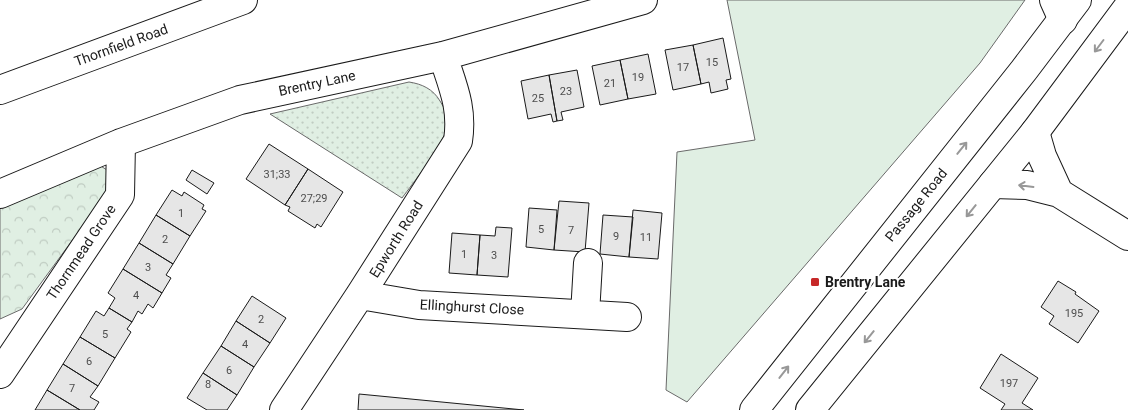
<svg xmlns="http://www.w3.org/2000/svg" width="1128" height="410" font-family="Roboto,sans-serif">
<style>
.grass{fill:url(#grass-dots);stroke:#6a6a6a}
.forest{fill:url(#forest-crowns);stroke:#6a6a6a}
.green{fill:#e0efe3;stroke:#6a6a6a}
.building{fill:#e6e6e6;stroke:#1a1a1a}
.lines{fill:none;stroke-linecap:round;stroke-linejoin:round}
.street-casing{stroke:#1a1a1a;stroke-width:30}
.primary-casing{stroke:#1a1a1a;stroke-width:30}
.street{stroke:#fff;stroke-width:28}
.primary{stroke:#fff;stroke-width:28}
.oneway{stroke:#989898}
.poi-dot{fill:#c62828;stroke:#fff;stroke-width:2}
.labels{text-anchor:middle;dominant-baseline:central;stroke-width:4;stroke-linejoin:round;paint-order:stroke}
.number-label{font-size:11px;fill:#4d4d4d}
.street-label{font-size:14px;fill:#1a1a1a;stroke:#fff}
.poi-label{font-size:14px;font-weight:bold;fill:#1a1a1a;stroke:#fff;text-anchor:start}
</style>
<defs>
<pattern id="grass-dots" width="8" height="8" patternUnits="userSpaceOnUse" patternTransform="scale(1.25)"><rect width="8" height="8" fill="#e0efe3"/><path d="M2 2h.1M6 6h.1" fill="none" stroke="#c0ccc2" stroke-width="1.8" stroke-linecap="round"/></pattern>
<pattern id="forest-crowns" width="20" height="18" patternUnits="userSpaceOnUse" patternTransform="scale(1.25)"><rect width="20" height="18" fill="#e0efe3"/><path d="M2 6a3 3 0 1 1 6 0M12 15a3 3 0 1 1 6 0" fill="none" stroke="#c0ccc2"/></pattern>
</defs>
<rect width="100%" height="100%" fill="#fff"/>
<!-- grass -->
<path class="grass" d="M409 82C422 84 433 89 440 101 445 109 448 116 447 126 445 143 413 183 402 198L270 114Z"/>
<!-- forest -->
<path class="forest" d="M96 163 107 170 112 186 22 309 0 319V203Z"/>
<!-- green -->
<path class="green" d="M727 0H1025L980 63 687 402 666 390 677 152 755 140Z"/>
<!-- building -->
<path class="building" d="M723 38 731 79 726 80 728 89 711 93 709 82 701 84 693 45Z
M693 45 701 84 673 90 665 50Z
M648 54 656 94 628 99 620 60Z
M620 60 628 99 600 105 592 66Z
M577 70 584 107 561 112 563 120 557 121 549 75Z
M549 75 557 121 553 122 551 114 528 119 521 81Z
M269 144 308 169 285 205 246 179Z
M308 169 343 192 321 227 317 224 315 228 288 211 290 207 285 205Z
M192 170 214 183 207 194 186 180Z
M172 190 182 196 184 192 204 205 202 209 206 211 190 236 156 215Z
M559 201 589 203 585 252 554 250Z
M529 208 557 210 554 250 526 247Z
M633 210 662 213 658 259 629 257Z
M156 215 190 236 173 264 139 243Z
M603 215 633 217 629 257 600 254Z
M496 227 512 228 508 277 477 275 480 235 495 236Z
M452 233 480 235 477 275 449 273Z
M139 243 173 264 166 275 171 278 162 293 123 269Z
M123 269 162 293 153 308 148 304 142 314 138 311 132 322 109 308 115 298 108 293Z
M1058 281 1076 292 1075 294 1099 311 1078 343 1049 324 1054 316 1041 307Z
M252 296 286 318 270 343 236 321Z
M109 308 132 322 127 329 131 332 115 358 80 337 96 311 104 316Z
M236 321 270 343 254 367 221 346Z
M80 337 115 358 98 386 63 364Z
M221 346 254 367 237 395 203 373Z
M1001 354 1038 378 1022 403 1033 410H1001L1005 404 980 388Z
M63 364 98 386 90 397 99 402 94 410H80L47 390Z
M203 373 237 395 227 410H207L187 398Z
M47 390 80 410H35Z
M359 394 524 410H358Z"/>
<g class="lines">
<defs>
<path id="street" d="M1054 0 1063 20
M0 90 243 0
M1035 132 1042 156 1059 193
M993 184 1027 185 1059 193 1128 236
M0 194 121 143 240 100 443 56 643 0
M360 295 419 305 627 317
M585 314 588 263
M0 374 120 195 121 143
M284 410 360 295 458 141C463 108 453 87 443 56"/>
<path id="primary" d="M754 410 1024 70 1077 0
M810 410 1035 132 1128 7"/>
</defs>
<!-- street casing -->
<use href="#street" class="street-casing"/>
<!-- primary casing -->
<use href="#primary" class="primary-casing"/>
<!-- street -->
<use href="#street" class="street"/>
<!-- primary -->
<use href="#primary" class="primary"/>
</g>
<!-- one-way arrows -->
<defs><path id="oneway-shaft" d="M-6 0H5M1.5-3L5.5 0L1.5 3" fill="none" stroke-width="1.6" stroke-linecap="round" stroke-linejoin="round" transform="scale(1.25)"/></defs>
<g class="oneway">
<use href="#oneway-shaft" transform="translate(1099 46) rotate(127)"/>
<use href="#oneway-shaft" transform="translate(962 148) rotate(-51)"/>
<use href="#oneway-shaft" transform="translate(1026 186) rotate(-173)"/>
<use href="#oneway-shaft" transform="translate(971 211) rotate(129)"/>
<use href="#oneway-shaft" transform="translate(869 337) rotate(129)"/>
<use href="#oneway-shaft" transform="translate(784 372) rotate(-52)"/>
</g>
<!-- markers -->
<rect class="poi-dot" x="810" y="277" width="10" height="10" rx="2.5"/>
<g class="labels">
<!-- number labels -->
<g class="number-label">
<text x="712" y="62">15</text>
<text x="683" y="67">17</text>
<text x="638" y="77">19</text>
<text x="610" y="83">21</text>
<text x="566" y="91">23</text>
<text x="538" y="98">25</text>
<text x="277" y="174">31;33</text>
<text x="314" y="198">27;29</text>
<text x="181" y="213">1</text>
<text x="541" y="229">5</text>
<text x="571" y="230">7</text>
<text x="616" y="236">9</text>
<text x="646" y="237">11</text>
<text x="165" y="239">2</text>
<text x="464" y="254">1</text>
<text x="494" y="255">3</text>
<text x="148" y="267">3</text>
<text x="136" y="295">4</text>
<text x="1074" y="313">195</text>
<text x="261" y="319">2</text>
<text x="105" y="334">5</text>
<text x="245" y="344">4</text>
<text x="89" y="361">6</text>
<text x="229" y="370">6</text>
<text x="1009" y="383">197</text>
<text x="208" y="384">8</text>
<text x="72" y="388">7</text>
</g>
<!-- street labels -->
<g class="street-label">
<text transform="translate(121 45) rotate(-20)">Thornfield Road</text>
<text transform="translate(317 83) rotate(-12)">Brentry Lane</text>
<text transform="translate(916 205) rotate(-51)">Passage Road</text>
<text transform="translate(396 239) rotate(-58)">Epworth Road</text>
<text transform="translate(81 252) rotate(-56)">Thornmead Grove</text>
<text transform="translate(472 307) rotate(3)">Ellinghurst Close</text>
</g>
<!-- poi labels -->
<g class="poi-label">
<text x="825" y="282">Brentry Lane</text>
</g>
</g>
</svg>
